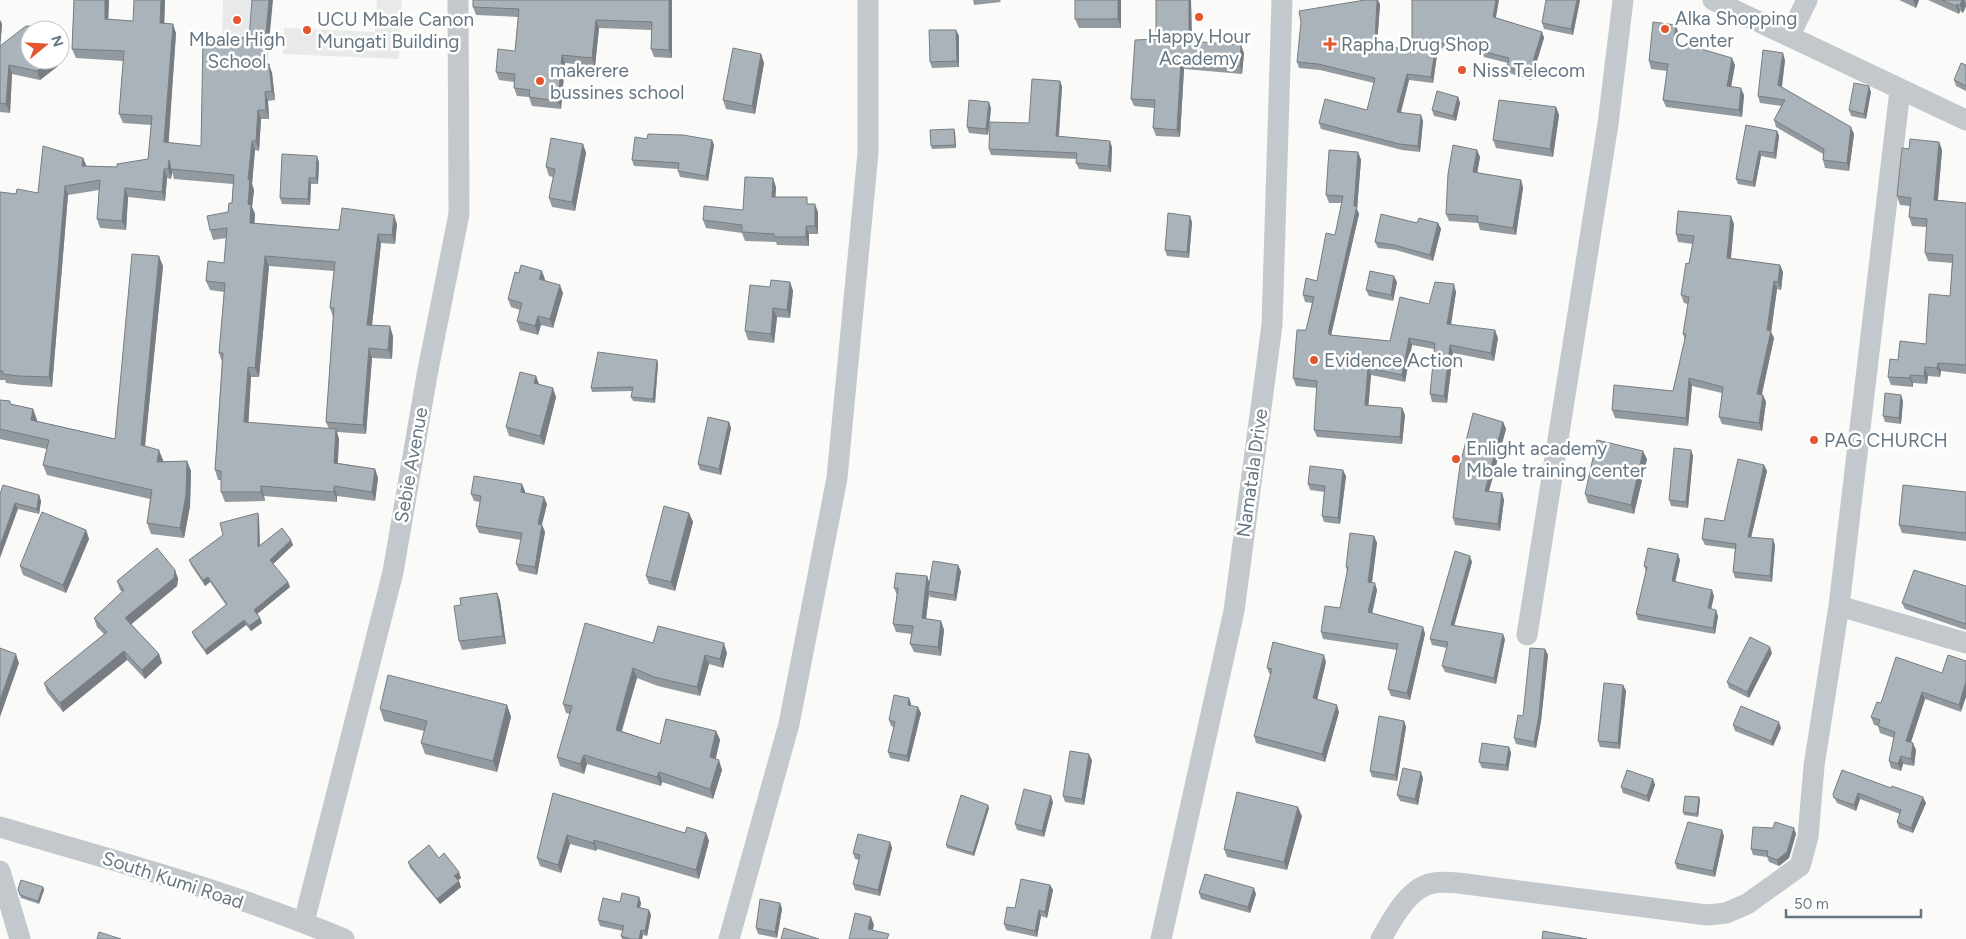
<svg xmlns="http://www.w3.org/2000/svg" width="1966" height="939" font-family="Figtree,sans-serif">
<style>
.built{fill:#e8e9e9}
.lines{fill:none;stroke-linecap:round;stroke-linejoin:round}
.minor{stroke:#c3c8cc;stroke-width:21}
.wall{fill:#929a9f;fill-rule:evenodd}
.shaded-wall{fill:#777d82}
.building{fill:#aab3b9;stroke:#777d82}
.poi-dot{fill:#e4572e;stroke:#fff;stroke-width:2}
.labels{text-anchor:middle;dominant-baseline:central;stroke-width:5;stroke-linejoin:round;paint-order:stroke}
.poi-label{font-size:19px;fill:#657683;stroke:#fff;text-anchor:start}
.street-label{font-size:19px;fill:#657683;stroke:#fff}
</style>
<rect width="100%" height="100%" fill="#fafaf8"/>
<!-- built -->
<path class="built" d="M223 0H253L252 41 222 40Z
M377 0H402L399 59 283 54 284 28 375 32Z"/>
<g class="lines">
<!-- minor -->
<path class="minor" d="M1713 0 1966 120
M1790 35 1807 0
M1839 606 1966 643
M1527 635 1608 124 1623 0
M0 827C115 861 233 892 344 939
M0 871 20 939
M304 922 393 572 427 375 459 214 458 0
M729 939 789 724 837 478 868 153V0
M1161 939 1234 611 1272 325 1282 0
M1381 939C1392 920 1409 886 1434 883 1441 881 1450 883 1458 883L1707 915 1726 913 1747 904 1800 866 1808 837 1814 766 1839 606 1900 90"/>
</g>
<!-- wall -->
<path class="wall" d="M74 0H109L108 19 133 21 165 0 164 23 176 33 168 143 201 146 267 64 272 73 275 100 268 101 269 119H261L259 151 255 150 252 184 254 190 252 207 255 214 254 223 339 230 397 224 395 244 381 243 372 325 393 336 392 359 372 358 366 434 337 432 339 439 338 463 375 469 378 478 375 501 337 496V502L264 496 265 501 225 502 221 492V480H218L215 470 222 362 219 353 224 292 210 290 206 281 224 263 226 238 213 240 210 230 228 212 232 203 233 184 174 179 172 172 171 179 167 178 165 201 128 197 126 230 100 228 97 219 99 190 68 195 52 387 22 385 6 383 5 380H0V192L16 194 38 193 83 158 86 166 117 167 148 159 151 125 123 123 119 114 123 61 76 58 72 49ZM269 266 334 271 330 308 333 317 326 422 329 429 248 423 251 377H259Z
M473 0H672V58L654 57 651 49V30L599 28 595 66 565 63 561 109 532 106 529 97 517 96 514 88 515 82 499 80 496 72 515 51 518 17 476 15 473 7Z
M973 0H1000L1001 2 974 5Z
M1075 0H1121V28H1079L1075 19Z
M1191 0 1192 41 1244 53 1242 74 1184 69 1180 137 1156 136 1153 128 1154 108 1134 106 1131 99 1156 39Z
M1580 0 1573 35 1544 29 1542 23Z
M1899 0H1919L1916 8Z
M1928 0H1966V6L1963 13 1960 11 1959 14Z
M1380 4 1377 42 1412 52 1496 18 1542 32 1544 38 1531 80 1509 73 1507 67 1508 63 1484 57 1481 51 1438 48 1433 83 1409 80 1401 113 1423 121 1420 152 1402 150 1321 129 1319 123 1367 110 1374 83 1320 70 1299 68 1297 62Z
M0 20 2 24 0 46 58 66 40 80 12 74 10 113 0 112Z
M956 30 959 36V67L932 68 930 62Z
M1678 32 1677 42 1735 65 1731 86 1744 95 1742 117 1666 107 1663 100 1667 71 1651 69 1649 61Z
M761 54 764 63 755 114 726 109 723 100Z
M1785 60 1782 87 1854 134 1849 171 1825 168 1823 160V154L1776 127 1774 120 1781 106 1760 103 1758 96Z
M1966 65V91L1956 86 1954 80Z
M1060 81 1062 87 1059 137 1112 147 1111 172 1079 169 1076 163 1077 159 991 155 989 149 1029 123Z
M1871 92 1866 119 1851 116 1849 110Z
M1458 97 1460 103 1456 121 1434 116 1432 110Z
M1556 107 1559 115 1553 157 1496 148 1493 140Z
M991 108 988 135 969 133 967 127Z
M1746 125 1777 131 1779 136 1776 159 1761 156 1755 187 1738 184 1736 179Z
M955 132 956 148 932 149 931 146Z
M647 139 712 140 714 145 708 181 680 177 678 171V169L634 166 632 160Z
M1939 142 1942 150 1938 200 1966 203V374L1941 371 1940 377 1928 376 1927 384 1913 383V387L1891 385 1888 377 1898 360 1926 344 1950 296 1952 263 1928 261 1925 253 1927 227 1912 226 1909 217 1910 206 1900 205 1897 196 1909 149Z
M583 144 586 153 575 211 552 207 549 198 553 177 549 176 546 167Z
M1477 150 1480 157 1477 173 1521 180 1523 188 1516 235 1480 230 1478 223 1449 221 1446 214Z
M1358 152 1361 160 1357 209 1359 214 1331 335 1390 341 1429 304 1456 292 1451 324 1498 338 1494 361 1453 353 1447 403 1432 402 1430 394 1434 349 1412 345 1405 382 1371 375 1368 405 1402 408 1405 415 1402 444 1317 437 1314 430 1317 388 1296 386 1293 378 1306 330 1312 303 1305 302 1303 295 1317 281 1335 235 1342 203H1329L1326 195Z
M319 162 318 184H311L310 205 282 204 280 198Z
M776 187 775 197 809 204 818 212V234H809V246L777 245 776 242 745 241 742 233 706 228 703 220 743 210Z
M1192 222 1189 258 1167 256 1165 250Z
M1417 223H1438L1441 229 1433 261 1396 250 1378 248 1375 242Z
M1734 224 1731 258 1780 265 1783 272 1781 290 1777 289 1771 332 1774 338 1762 394 1766 402 1762 431 1722 424 1719 417 1722 393 1692 386 1688 426 1615 418 1612 410 1673 391 1685 340 1683 334 1688 304 1684 303 1681 295 1693 244 1678 242 1676 234Z
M163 266 145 446 163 460V461H187L191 471 190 506 184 538 151 534 147 523 150 499 47 475 43 465 47 449 0 439V400L11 404 33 409 37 420V421L115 439Z
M545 279V280L563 293 553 328 541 325 538 335 520 330 517 321 520 310 511 307 508 299Z
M790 282 793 291 790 318 777 317 774 343 748 340 745 331 770 287Z
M1397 282 1393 301 1369 296 1366 290Z
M657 360 658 364 655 403 633 401 631 397 632 391 592 392 591 388Z
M536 376 539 384 556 397 544 445 509 436 506 427Z
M1903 401 1901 424 1885 422 1883 416Z
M729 422 731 428 721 475 700 470 698 464Z
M1503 422 1506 429 1489 491 1502 493 1504 500 1500 531 1455 525 1453 518Z
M1691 450 1693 456 1688 508 1671 506 1669 500Z
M1647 459 1634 514 1588 503 1585 494Z
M1764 465 1767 471 1751 537 1775 545 1772 582 1735 578 1733 572 1735 549 1705 545 1702 539 1724 521Z
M1346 476 1340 524 1324 522 1322 516 1324 492 1310 490 1308 484Z
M525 491V493L547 504 542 525 545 532 537 575 519 571 516 564 521 540 479 533 476 526 480 502 474 501 471 494Z
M1966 492V541L1902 533 1899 525Z
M0 494 39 495 41 501 39 514 18 509Z
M258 513 259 518 260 546 293 545 273 564 288 582 290 587 257 614 260 618 262 623 251 631 246 625 207 655 194 637 192 632 226 605 210 582 205 586 191 565 189 560Z
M689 513 693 522 675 591 649 584 646 576Z
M86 530 89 539 66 593 23 575 20 566Z
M1374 536 1377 543 1372 583 1377 590 1372 613 1423 627 1425 634 1410 700 1391 696 1388 689 1397 650 1323 639 1321 632 1340 608 1347 572 1346 567Z
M1680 560 1675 581 1714 596 1711 609 1718 616 1715 634 1638 620 1636 614 1646 571 1644 566Z
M1472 562 1454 625 1505 639 1496 684 1445 672 1442 666 1447 648 1432 645 1430 639Z
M175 570 178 579 177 586 131 624 159 654 162 663 145 679 127 660 63 712 47 692 44 683 104 634 97 627 94 618 122 592 120 590 117 581Z
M961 571 956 601 930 597 929 594 926 619 941 621 944 630 941 656 914 652 910 644 912 634 896 632 893 624 897 595 894 588 927 576 929 583Z
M1966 586V630L1905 609 1902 603Z
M497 593 500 601 506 644 462 650 459 641 461 605Z
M653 643 727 653 723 668 709 664 700 696 658 686 637 678 622 731 660 744 716 731 720 740 715 759 722 770 713 799 662 782 661 786 587 764 584 774 560 766 557 757 570 714 566 713 563 704Z
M1545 649 1548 655 1541 721 1536 748 1516 744 1514 738 1523 716Z
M1772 653 1749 698 1729 688 1727 682Z
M1948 655 1961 712 1925 699 1911 742 1916 750 1914 766 1903 764 1901 771 1891 768 1889 761 1894 738 1880 733 1878 726 1874 725 1871 717 1881 703 1942 673Z
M1326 662 1317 699 1339 712 1325 762 1256 743 1254 736 1271 675H1270L1267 668Z
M1623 685 1626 691 1620 749 1600 747 1598 741Z
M909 698 911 704V706L921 713 909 762 890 758 888 752 894 727 891 726 889 720Z
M507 705 511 717 497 772 425 754 421 743 424 731 384 721 380 709Z
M1404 721 1406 727 1397 781 1372 777 1370 771Z
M1733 725 1781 728 1773 746 1735 731Z
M1509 747 1511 753 1508 771 1482 768 1479 762Z
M1092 760 1084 805 1065 802 1063 796Z
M1842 770 1926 803 1913 833 1899 828 1897 822 1900 814 1860 799 1856 811 1837 803 1833 794Z
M1423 778 1418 805 1400 801 1397 795Z
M1653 779 1655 785 1649 802 1623 793 1621 787Z
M553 793 685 833H706L709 841 699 879 597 849 596 851 570 844 561 873 540 866 537 858Z
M1699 797 1700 800 1698 817 1684 815 1683 812Z
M1053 802 1044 837 1017 830 1015 824Z
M989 808 974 856 947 848 946 845Z
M1302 816 1287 870 1227 857 1224 849Z
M1796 834 1789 858 1779 866 1769 862 1767 857 1753 855 1751 849Z
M1724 836 1715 877 1677 869 1675 863Z
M890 842 892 848 880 896 855 890 853 884 859 860 855 859 853 853Z
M408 862 461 878 458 880 461 887 440 904 410 868Z
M1050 885 1053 890 1047 918 1041 916 1037 937 1006 930 1004 924 1015 908Z
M43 887 44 890 39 904 21 898 18 889Z
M1199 893 1256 894 1250 913 1201 899Z
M639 897 641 903 640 907 651 915 647 936 643 935 642 939H622L621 936 623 931 600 926 598 920 620 902Z
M780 903 782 909 777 938 758 934 756 928Z"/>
<!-- shaded-wall -->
<path class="shaded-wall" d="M105 0H109L108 28 105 19Z
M161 0H165L164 32 160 23Z
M269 0H273L266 74 263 64Z
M669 0H672V58L669 50Z
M1118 0H1121V28L1118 19Z
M1189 0H1191L1192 48 1189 41Z
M1377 0H1378L1380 4 1377 47 1375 42Z
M1496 0H1499L1495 23 1493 17Z
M1577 0H1580L1573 35 1571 29Z
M1913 0H1919L1916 8Z
M1962 0H1964L1966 6 1963 13 1960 5Z
M1957 4 1960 11 1959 14 1956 6Z
M0 20 2 24 0 52Z
M596 20 599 28 595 66 592 58Z
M173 24 176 33 168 152 164 142Z
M1676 25 1678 32 1676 49 1674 41Z
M956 30 959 36V67L957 61Z
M1542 32 1544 38 1531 80 1529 74Z
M1436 43 1438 48 1433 83 1431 77Z
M1241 45 1244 53 1242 74 1240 66Z
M1783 53 1785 60 1781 92 1778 85Z
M761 54 764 63 755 114 752 106Z
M562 55 565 63 561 109 558 101Z
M1732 58 1735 65 1730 93 1727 86Z
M51 60H57L58 66 40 80 37 71Z
M1181 61 1184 69 1180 137 1177 130Z
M269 64 272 73 275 100 272 91Z
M9 65 12 74 10 113 6 104Z
M1407 74 1409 80 1399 118 1397 112Z
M1060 81 1062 87 1058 142 1056 136Z
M1869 86 1871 92 1866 119 1864 114Z
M1741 88 1744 95 1742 117 1739 110Z
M265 92 268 101 269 119 266 110Z
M1458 97 1460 103 1456 121 1453 116Z
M989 102 991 108 988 135 986 129Z
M1556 107 1559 115 1553 157 1550 149Z
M258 110 261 119 259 151 256 141Z
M1421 115 1423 121 1420 152 1418 146Z
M1851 127 1854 134 1849 171 1847 163Z
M954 129 955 132 956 148 955 145Z
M1777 131 1779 136 1776 159 1774 153Z
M712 140 714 145 708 181 706 176Z
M252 141 255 150 252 184 254 190 252 207 255 214 254 232 250 223 248 204V180Z
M1110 141 1112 147 1111 172 1108 166Z
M1939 142 1942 150 1937 208 1934 200Z
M583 144 586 153 575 211 572 202Z
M1477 150 1480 157 1476 180 1473 172Z
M1759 151 1761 156 1755 187 1753 182Z
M1358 152 1361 160 1357 209 1359 214 1330 340 1328 333 1354 206Z
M317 156 319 162 318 184 316 178Z
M83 158 87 167 82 166Z
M169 160 172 172 171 179 168 169Z
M164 169 167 178 165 201 162 192Z
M309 178 311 184 310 205 308 199Z
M773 178 776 187 775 205 772 197Z
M1521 180 1523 188 1516 235 1513 228Z
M65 186 68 195 52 387 49 377Z
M125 188 128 197 126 230 122 221Z
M815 204 818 212V234L815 226Z
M394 215 397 224 395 244 392 235Z
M1190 216 1192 222 1189 258 1187 252Z
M1731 216 1734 224 1730 265 1727 258Z
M1438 223 1441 229 1433 261 1430 255Z
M806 226 809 234V246L806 237Z
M378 234 381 243 371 334 367 325Z
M159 256 163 266 144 455 141 445Z
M265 256 269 266 259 377 255 368Z
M1780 265 1783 272 1781 290 1778 282Z
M542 271 545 279 543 288 539 279Z
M1394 276 1397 282 1393 301 1391 295Z
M1774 281 1777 289 1771 332 1774 338 1760 402 1757 394 1767 330Z
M790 282 793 291 790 318 787 310Z
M1454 284 1456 292 1450 331 1447 324Z
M560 285 563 293 553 328 550 319Z
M773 308 777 317 774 343 771 334Z
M538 316 541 325 538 335 535 326Z
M390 326 393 336 392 359 388 350Z
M1495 330 1498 338 1494 361 1491 353Z
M1409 338 1412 345 1405 382 1402 375Z
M1450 345 1453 353 1447 403 1444 396Z
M369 348 372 358 366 434 363 425Z
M657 360 658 364 655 403 653 399Z
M1938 363 1941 371 1940 377 1937 368Z
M248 367 251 377 248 432 244 422Z
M1925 367 1928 376 1927 384 1924 376Z
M1368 368 1371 375 1368 412 1365 405Z
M1910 375 1913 383V387L1910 378Z
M536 376 539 385 534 383Z
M1689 378 1692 386 1688 426 1686 418Z
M553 388 556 397 544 445 540 436Z
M1763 395 1766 402 1762 431 1759 423Z
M1901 395 1903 401 1901 424 1899 418Z
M1402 408 1405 415 1402 444 1400 437Z
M33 409 37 420 35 430 31 420Z
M729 422 731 428 721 475 719 469Z
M1503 422 1506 429 1487 498 1485 491Z
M336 429 339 439 337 472 334 463Z
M159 450 163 460 160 472 157 462Z
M1691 450 1693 456 1688 508 1686 502Z
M1643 451 1647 459 1634 514 1631 505Z
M187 461 191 471 190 506 184 538 180 528Z
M1764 465 1767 471 1750 542 1748 537Z
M375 469 378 478 375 501 372 492Z
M1343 470 1346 476 1340 524 1338 518Z
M522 484 525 491 524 499 521 492Z
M261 486 264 496 265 501 261 492Z
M334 486 337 496V502L334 492Z
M1502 493 1504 500 1500 531 1498 524Z
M39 495 41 501 39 514 37 509Z
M544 497 547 504 540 531 538 524Z
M15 503 18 509 0 558V546Z
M258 513 259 518 260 552 258 547Z
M689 513 693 522 675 591 671 582Z
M542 525 545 532 537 575 535 567Z
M86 530 89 539 66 593 63 585Z
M1374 536 1377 543 1371 589 1368 582Z
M1773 539 1775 545 1772 582 1770 576Z
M291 540 293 545 272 565 270 560Z
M1678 554 1680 560 1674 587 1672 581Z
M1470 556 1472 562 1453 630 1451 625Z
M958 565 961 571 956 601 954 595Z
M175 570 178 579 177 586 128 627 125 618Z
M927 576 930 585 928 591 929 594 925 627 922 618Z
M208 577 210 582 205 586 203 580Z
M288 582 290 587 256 615 254 610Z
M1375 583 1377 590 1371 619 1368 612Z
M1712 590 1714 596 1710 614 1708 608Z
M497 593 500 601 506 644 503 636Z
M1716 610 1718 616 1715 634 1713 628Z
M260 618 262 623 251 631 249 626Z
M244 620 246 625 207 655 205 650Z
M941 621 944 630 941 656 938 647Z
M1423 627 1425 634 1410 700 1407 693Z
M1503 634 1505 639 1496 684 1494 678Z
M724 643 727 653 723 668 720 659Z
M1770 647 1772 653 1749 698 1747 692Z
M1545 649 1548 655 1541 721 1536 748 1534 742Z
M124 651 127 660 63 712 60 703Z
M16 654 19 663 0 717V700Z
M159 654 162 663 145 679 142 670Z
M705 655 709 664 700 696 697 687Z
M1324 655 1326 662 1316 705 1313 698Z
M633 668 637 678 619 739 616 730Z
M1966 681V697L1961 712 1959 705Z
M1623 685 1626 691 1620 749 1618 743Z
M1922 692 1925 699 1909 748 1906 741Z
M909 698 911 704 910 711 908 705Z
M507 705 511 717 497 772 493 761Z
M1337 705 1339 712 1325 762 1322 754Z
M918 707 921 713 909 762 907 756Z
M1404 721 1406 727 1397 781 1395 775Z
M1779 722 1781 728 1773 746 1771 741Z
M716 731 720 740 714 767 710 757Z
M1913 743 1916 750 1914 766 1911 759Z
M1509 747 1511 753 1508 771 1506 765Z
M1089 754 1092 760 1084 805 1082 799Z
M584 755 587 764 584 774 580 764Z
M1901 756 1903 764 1901 771 1898 764Z
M719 760 722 770 713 799 710 789Z
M659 772 662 782 661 786 657 777Z
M1421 772 1423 778 1418 805 1415 799Z
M1653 779 1655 785 1649 802 1647 796Z
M1858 793 1860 799 1856 811 1854 805Z
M1051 796 1053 802 1044 837 1042 831Z
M1699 797 1700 800 1698 817 1697 814Z
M1923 797 1926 803 1913 833 1911 828Z
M988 805 989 808 974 856 973 853Z
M1298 807 1302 816 1287 870 1284 862Z
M1794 828 1796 834 1789 858 1779 866 1777 860Z
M1722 830 1724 836 1715 877 1713 871Z
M706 833 709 841 699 879 696 870Z
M567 835 570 844 561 873 558 865Z
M594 840 597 849 596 851 593 843Z
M890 842 892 848 880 896 878 890Z
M459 872 461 878 456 882 454 876Z
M459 881 461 887 440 904 437 899Z
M1050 885 1053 890 1047 918 1045 912Z
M43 887 44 890 39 904 38 901Z
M1254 888 1256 894 1250 913 1248 907Z
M639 897 641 903 639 912 637 907Z
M780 903 782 909 777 938 775 932Z
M649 910 651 915 647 936 645 931Z
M1039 910 1041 916 1037 937 1035 931Z
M871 917 874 925 871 937 868 929Z
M641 930 643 935 642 939H639Z"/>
<!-- building -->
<path class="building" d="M74 0H105V19L133 21 134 0H161L160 23 173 24 164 142 201 146 203 36 249 38 252 0H269L263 64H269L272 91 265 92 266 110H258L256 141H252L248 180H250L248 204 251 205 250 223 339 230 342 208 394 215 392 235 378 234 367 325 390 326 388 350 369 348 363 425 326 422 334 308H330L335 262 265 256 255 368 248 367 244 422 336 429 334 463 375 469 372 492 334 486V492L261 486V492H221V471L215 470 223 353H219L225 283 206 281 208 261 224 263 227 228 210 230 207 216 228 212 229 203H232L234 175 171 169 169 160 168 169H164L162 192 125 188 122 221 97 219 100 180 65 186 49 377 19 376 3 374V371H0V192L16 194 17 189 38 193 43 146 83 158 82 166 117 167V164L148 159 152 116 119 114 124 51 72 49Z
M473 0H669V50L651 49 652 22 596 20 592 58 562 55 558 101 529 97 530 90 514 88 515 74 496 72 498 49 515 51 519 9 473 7Z
M1075 0H1118V19H1075Z
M1156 0H1189V41L1241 45 1240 66 1181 61 1177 130 1153 128 1155 100 1131 99 1135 40 1156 39Z
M1365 0H1377L1375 42 1412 52V0H1496L1493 17 1542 32 1529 74 1507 67 1509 58 1481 51 1483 45 1436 43 1431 77 1407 74 1397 112 1421 115 1418 146 1399 144 1319 123 1325 99 1367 110 1375 78 1318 64 1297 62 1301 22 1299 11Z
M1546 0H1577L1571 29 1542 23Z
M1942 0H1962L1960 5 1957 4 1956 6Z
M1653 22 1676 25 1674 41 1732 58 1727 86 1741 88 1739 110 1663 100 1668 64 1649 61Z
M26 26 42 27 46 30H30V60H51L37 71 9 65 6 104 0 103V46Z
M929 30H956L957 61 930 62Z
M733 48 761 54 752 106 723 100Z
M1763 50 1783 53 1778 85 1851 127 1847 163 1823 160 1824 149 1774 120 1785 100 1758 96Z
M1961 63 1966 65V86L1954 80Z
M1032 79 1060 81 1056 136 1110 141 1108 166 1076 163 1077 153 989 149 990 122 1029 123Z
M1854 83 1869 86 1864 114 1849 110Z
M1437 91 1458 97 1453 116 1432 110Z
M969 100 989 102 986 129 967 127Z
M1499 100 1556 107 1550 149 1493 140Z
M1746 125 1777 131 1774 153 1759 151 1753 182 1736 179Z
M954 129 955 145 931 146 930 130Z
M648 134 683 135 712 140 706 176 678 171 679 163 632 160 635 137 647 139Z
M551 138 583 144 572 202 549 198 555 169 546 167Z
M1910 139 1939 142 1934 200 1966 203V365L1938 363 1937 368 1925 367 1924 376 1910 375V378L1888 377 1890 359 1898 360 1900 341 1926 344 1929 294 1950 296 1953 255 1925 253 1927 219 1909 217 1911 198 1897 196 1902 148 1909 149Z
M1453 145 1477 150 1473 172 1521 180 1513 228 1477 222 1478 216 1446 214 1448 174Z
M1329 150 1358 152 1354 206H1357L1328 333 1330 335 1390 341 1400 297 1429 304 1435 282 1454 284 1447 324 1495 330 1491 353 1450 345 1444 396 1430 394 1435 343 1409 338 1402 375 1368 368 1365 405 1402 408 1400 437 1314 430 1317 381 1293 378 1297 330H1306L1314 297 1303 295 1306 278 1317 281 1326 233 1335 235 1343 196 1326 195Z
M282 154 317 156 316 178H309L308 199 280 198Z
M745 177 773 178 772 197H807V204H815V226H806V237H774V234L742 232V225L703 220 704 206 743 210Z
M1678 211 1731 216 1727 258 1780 265 1778 282 1774 281 1767 330 1771 331 1757 394 1763 395 1759 423 1719 417 1723 387 1689 378 1686 418 1612 410 1614 385 1673 391 1686 334H1683L1689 297 1681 295 1686 263 1689 264 1694 236 1676 234Z
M1168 213 1190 216 1187 252 1165 250Z
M1381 214 1417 223 1419 218 1438 223 1430 255 1394 245 1375 242Z
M132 254 159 256 141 445 159 450 157 462 187 461 186 495 180 528 147 523 152 490 43 465 49 440 0 429V400L10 401V404L33 409 31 420 115 439Z
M521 265 542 271 539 279 560 285 550 319 538 316 535 326 517 321 522 303 508 299 515 272 519 273Z
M1370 271 1394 276 1391 295 1366 290Z
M771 280 790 282 787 310 773 308 771 334 745 331 750 285 770 287Z
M598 352 657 360 653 399 631 397 633 387 591 388Z
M520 372 536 376 534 383 553 388 540 436 506 427Z
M1885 393 1901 395 1899 418 1883 416Z
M1473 413 1503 422 1485 491 1502 493 1498 524 1453 518 1460 465Z
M708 417 729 422 719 469 698 464Z
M1597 440 1643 451 1631 505 1585 494Z
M1674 448 1691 450 1686 502 1669 500Z
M1738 459 1764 465 1748 537 1773 539 1770 576 1733 572 1736 544 1702 539 1705 518 1724 521Z
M1310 466 1343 470 1338 518 1322 516 1325 486 1308 484Z
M474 476 522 484 521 492 544 497 538 524 542 525 535 567 516 564 522 533 476 526 481 496 471 494Z
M3 485 39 495 37 509 15 503 0 546V494Z
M1903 485 1966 492V533L1899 525Z
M664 506 689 513 671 582 646 576Z
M42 512 86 530 63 585 20 566Z
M258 513V547L282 528 291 540 270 560 288 582 254 610 260 618 249 626 244 620 205 650 192 632 227 604 208 577 203 580 189 560 223 535 220 523Z
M1350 533 1374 536 1368 582 1375 583 1368 612 1423 627 1407 693 1388 689 1398 644 1321 632 1325 606 1340 608 1348 567H1346Z
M157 548 175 570 174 578 125 618 159 654 142 670 124 651 60 703 44 683 107 632 94 618 124 590 117 581Z
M1648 548 1678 554 1672 581 1712 590 1708 608 1716 610 1713 628 1636 614 1647 567 1644 566Z
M1455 551 1470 556 1451 625 1503 634 1494 678 1442 666 1448 642 1430 639Z
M933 561 958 565 954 595 928 591Z
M1914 570 1966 586V624L1902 603Z
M896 573 927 576 922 618 941 621 938 647 910 644 913 626 893 624 898 588H894Z
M497 593 503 636 459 641 454 606 461 605 460 598Z
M585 623 653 643 658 626 724 643 720 659 705 655 697 687 654 677 633 668 616 730 660 744 666 719 716 731 710 757 719 760 710 789 659 772 657 777 584 755 580 764 557 757 572 706 563 704Z
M1750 637 1770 647 1747 692 1727 682Z
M1273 642 1324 655 1313 698 1337 705 1322 754 1254 736 1272 669 1267 668Z
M0 648 16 654 0 700Z
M1530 648 1545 649 1539 715 1534 742 1514 738 1518 715 1523 716Z
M1948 655 1966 661V681L1959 705 1922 692 1906 741 1913 743 1911 759 1901 756 1898 764 1889 761 1895 732 1878 726 1880 720 1871 717 1877 702 1881 703 1896 657 1942 673Z
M388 675 507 705 493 761 421 743 427 721 380 709Z
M1604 683 1623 685 1618 743 1598 741Z
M894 695 909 698 908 705 918 707 907 756 888 752 895 722 889 720Z
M1741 706 1779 722 1771 741 1733 725Z
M1379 716 1404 721 1395 775 1370 771Z
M1482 743 1509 747 1506 765 1479 762Z
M1070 751 1089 754 1082 799 1063 796Z
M1403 768 1421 772 1415 799 1397 795Z
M1627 770 1653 779 1647 796 1621 787Z
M1842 770 1891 788 1892 786 1923 797 1911 828 1897 822 1901 810 1858 793 1854 805 1834 798 1833 794Z
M1024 789 1051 796 1042 831 1015 824Z
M1237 792 1298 807 1284 862 1224 849Z
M553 793 685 833 687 827 706 833 696 870 594 840 593 843 567 835 558 865 537 858Z
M961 795 988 805 973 853 946 845Z
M1685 796 1699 797 1697 814 1683 812Z
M1688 822 1722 830 1713 871 1675 863Z
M1775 822 1794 828 1787 852 1777 860 1767 856 1768 851 1751 849 1753 827 1773 828Z
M858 834 890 842 878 890 853 884 860 855 853 853Z
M429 845 439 858 444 853 459 872 454 876 459 881 437 899 408 862Z
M1205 874 1254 888 1248 907 1199 893Z
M1021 879 1050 885 1045 912 1039 910 1035 931 1004 924 1007 907 1015 908Z
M21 880 43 887 38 901 20 895 18 889Z
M622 893 639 897 637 907 649 910 645 931 641 930 639 939H631L621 936 624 926 598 920 603 898 620 902Z
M760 899 780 903 775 932 756 928Z
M855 913 871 917 868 929 889 934 887 939H849Z
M784 928 819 939H781Z
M1543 931 1587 939H1542Z
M99 932 121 939H97Z"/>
<!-- markers -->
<g class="poi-dot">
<circle cx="1199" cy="17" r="5"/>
<circle cx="237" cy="20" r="5"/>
<circle cx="1665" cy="29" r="5"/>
<circle cx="307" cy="30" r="5"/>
<path d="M1327.5 36.5h5v5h5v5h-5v5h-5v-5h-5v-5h5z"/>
<circle cx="1462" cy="70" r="5"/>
<circle cx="540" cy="81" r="5"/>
<circle cx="1314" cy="360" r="5"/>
<circle cx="1814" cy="440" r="5"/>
<circle cx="1456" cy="459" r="5"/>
</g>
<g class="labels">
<!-- poi labels -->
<g class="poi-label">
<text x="1675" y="18">Alka Shopping<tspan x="1675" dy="22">Center</tspan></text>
<text x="317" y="19">UCU Mbale Canon<tspan x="317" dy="22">Mungati Building</tspan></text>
<text x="1199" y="36" text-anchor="middle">Happy Hour<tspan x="1199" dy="22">Academy</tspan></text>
<text x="237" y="39" text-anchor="middle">Mbale High<tspan x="237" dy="22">School</tspan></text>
<text x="1341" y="44">Rapha Drug Shop</text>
<text x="550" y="70">makerere<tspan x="550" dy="22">bussines school</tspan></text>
<text x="1472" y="70">Niss Telecom</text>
<text x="1324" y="360">Evidence Action</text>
<text x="1824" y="440">PAG CHURCH</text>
<text x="1466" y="448">Enlight academy<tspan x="1466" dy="22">Mbale training center</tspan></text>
</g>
<!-- street labels -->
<g class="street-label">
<text transform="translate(411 465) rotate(-80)">Sebie Avenue</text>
<text transform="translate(1252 473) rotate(-82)">Namatala Drive</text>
<text transform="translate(173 880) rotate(18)">South Kumi Road</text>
</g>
</g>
<!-- north arrow -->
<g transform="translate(45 45) rotate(72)"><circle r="24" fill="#ffffff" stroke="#c1c8cd"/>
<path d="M0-4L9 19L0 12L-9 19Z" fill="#e4572e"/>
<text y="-8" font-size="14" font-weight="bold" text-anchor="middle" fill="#657683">N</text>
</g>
<!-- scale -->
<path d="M1786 909v8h135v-8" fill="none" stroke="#657683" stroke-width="2.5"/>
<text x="1794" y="909" font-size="15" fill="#657683" stroke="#ffffff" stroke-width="4" paint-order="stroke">50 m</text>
</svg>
